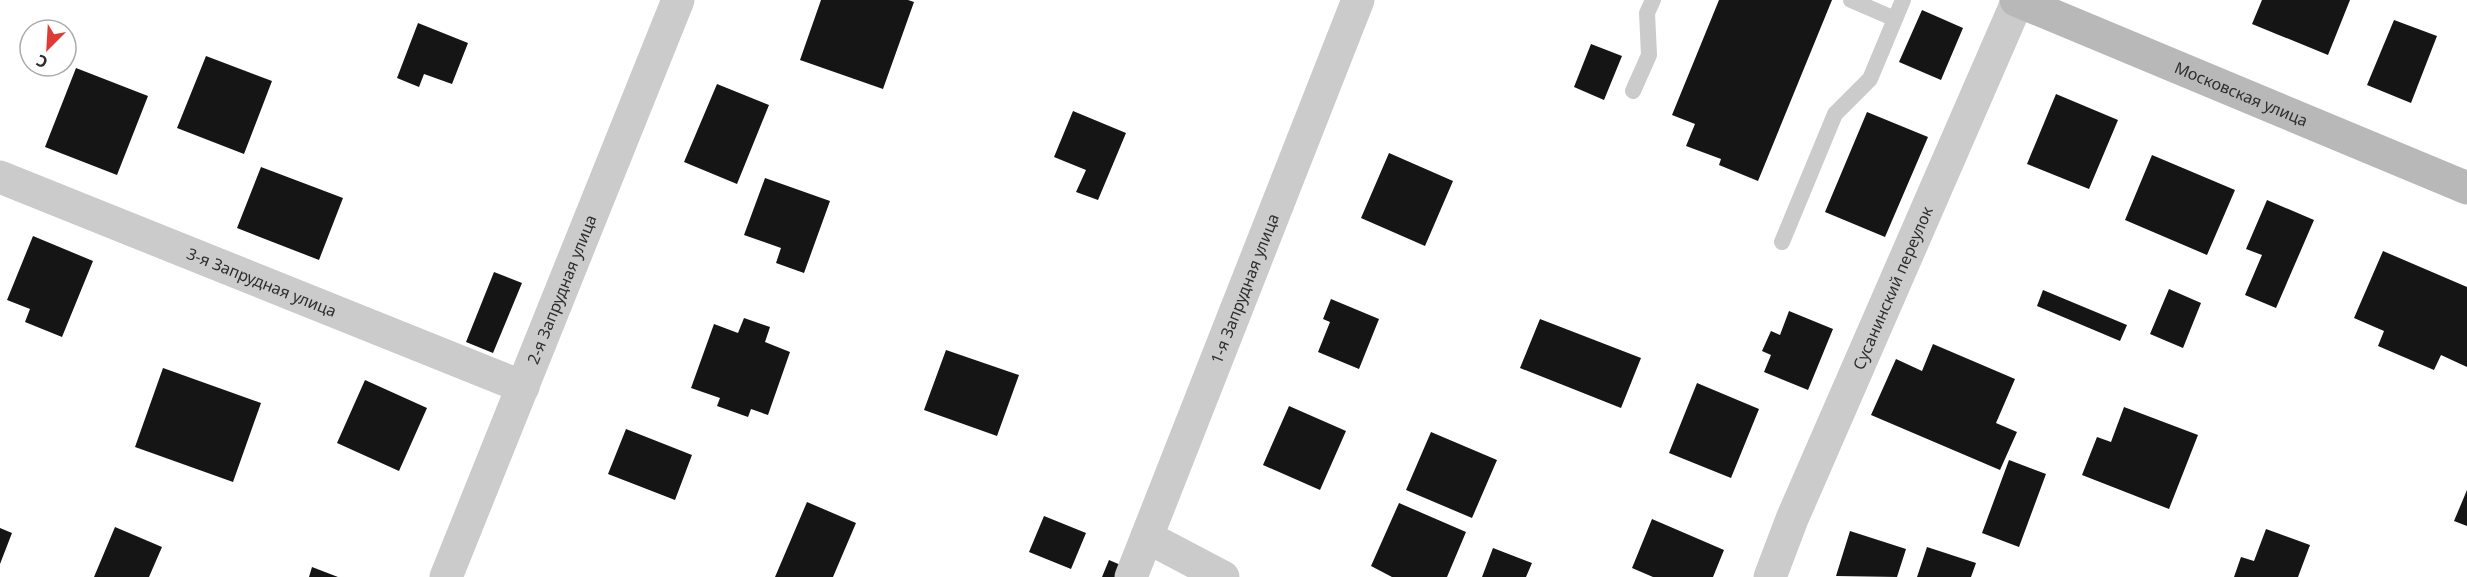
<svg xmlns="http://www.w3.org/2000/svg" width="2467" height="577" font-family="'Noto Sans',sans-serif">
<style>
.building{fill:#151515}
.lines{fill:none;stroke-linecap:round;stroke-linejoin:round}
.lane{stroke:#cbcbcb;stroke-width:16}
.street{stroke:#cbcbcb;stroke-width:33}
.secondary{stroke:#b8b8b8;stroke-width:33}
.labels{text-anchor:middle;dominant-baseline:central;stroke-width:6;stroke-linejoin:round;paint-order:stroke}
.street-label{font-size:16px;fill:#2e2e2e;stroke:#fff}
</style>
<rect width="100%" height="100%" fill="#fff"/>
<!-- building -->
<path class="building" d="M821 0H908L914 2 883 89 800 60Z
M1719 0H1832L1758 181 1719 165 1721 159 1686 146 1695 124 1672 115Z
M2262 0H2350L2328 55 2252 24Z
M1922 10 1963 28 1941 80 1899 62Z
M2394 20 2437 36 2411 103 2367 85Z
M418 23 468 43 452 84 424 74 419 87 397 78Z
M1591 44 1622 56 1604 100 1574 87Z
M206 56 272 81 244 154 177 128Z
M76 68 148 96 117 175 45 147Z
M717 84 769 105 737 184 684 162Z
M2056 94 2118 120 2089 189 2027 164Z
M1073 111 1126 133 1098 200 1076 192 1086 170 1054 157Z
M1867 112 1928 137 1885 237 1825 212Z
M1389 153 1453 181 1425 246 1361 218Z
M2152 155 2235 190 2207 255 2125 220Z
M261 167 343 198 319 260 237 228Z
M765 178 830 201 804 273 776 263 781 248 744 235Z
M2267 200 2314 220 2276 308 2245 295 2262 255 2246 249Z
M33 236 93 261 62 337 25 322 30 309 7 300Z
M2383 251 2467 287V367L2441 355 2434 370 2378 346 2384 331 2354 318Z
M494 272 522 283 493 353 466 342Z
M2169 289 2201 303 2183 348 2150 334Z
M2043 290 2127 325 2120 341 2037 306Z
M1331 299 1379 319 1359 369 1318 352 1330 322 1323 319Z
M1789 311 1833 329 1808 390 1764 372 1771 355 1762 351 1771 331 1780 335Z
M744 318 770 327 765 342 790 352 768 415 751 409 748 417 717 406 720 398 691 388 714 324 738 333Z
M1540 319 1641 358 1621 408 1520 368Z
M1933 344 2015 379 1996 423 2017 432 2000 470 1871 415 1896 359 1922 371Z
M946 350 1019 375 997 436 924 410Z
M163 368 261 403 233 482 135 447Z
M365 380 427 408 399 471 337 443Z
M1697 383 1759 409 1731 478 1669 453Z
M1289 406 1346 431 1320 490 1263 465Z
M2124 407 2198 435 2169 509 2082 475 2097 437 2111 442Z
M626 429 692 455 675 500 608 474Z
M1431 432 1497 460 1472 518 1406 490Z
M2009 460 2046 474 2019 547 1982 533Z
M2467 490V526L2454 521Z
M807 502 856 523 833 577H775Z
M1399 503 1466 532 1447 577H1392L1371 566Z
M1044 516 1086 533 1071 569 1029 552Z
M1652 519 1724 550 1713 577H1653L1632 568Z
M115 527 162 547 149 577H94Z
M0 528 12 533 0 564Z
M2266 529 2310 545 2298 577H2234L2241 557 2254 561Z
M1850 531 1906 549 1897 577 1836 576Z
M1927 547 1976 563 1971 577H1917Z
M1493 548 1532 563 1526 577H1482Z
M1109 560 1123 566 1119 577H1102Z
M312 567 338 577H309Z"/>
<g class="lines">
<!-- lane -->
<path class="lane" d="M1851 0 1895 19
M1633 91 1649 55 1647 13 1653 0
M1782 242 1835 114 1870 79 1903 0"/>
<!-- street -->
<g class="street">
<path id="s1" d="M0 177 523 387"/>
<path d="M1147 537 1223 577"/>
<path id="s2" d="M446 577 678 0"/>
<path id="s3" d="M1131 577 1358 0"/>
<path id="s4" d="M1770 577 1792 519 2018 0"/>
</g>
<!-- secondary -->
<path class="secondary" id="s5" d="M2016 0 2467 188"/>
</g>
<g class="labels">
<!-- street labels -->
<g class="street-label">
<text stroke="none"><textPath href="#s5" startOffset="244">Московская улица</textPath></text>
<text stroke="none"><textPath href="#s1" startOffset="282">3-я Запрудная улица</textPath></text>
<text stroke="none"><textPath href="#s4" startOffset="314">Сусанинский переулок</textPath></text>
<text stroke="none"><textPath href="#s2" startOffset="310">2-я Запрудная улица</textPath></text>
<text stroke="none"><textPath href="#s3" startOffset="310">1-я Запрудная улица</textPath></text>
</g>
</g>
<!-- north arrow -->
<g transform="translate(48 48) rotate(204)"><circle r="28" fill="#ffffff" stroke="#ababab" stroke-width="1.5"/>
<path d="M0-4.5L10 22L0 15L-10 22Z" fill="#e03a36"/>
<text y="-9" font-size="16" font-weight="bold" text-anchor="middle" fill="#2e2e2e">С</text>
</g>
</svg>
